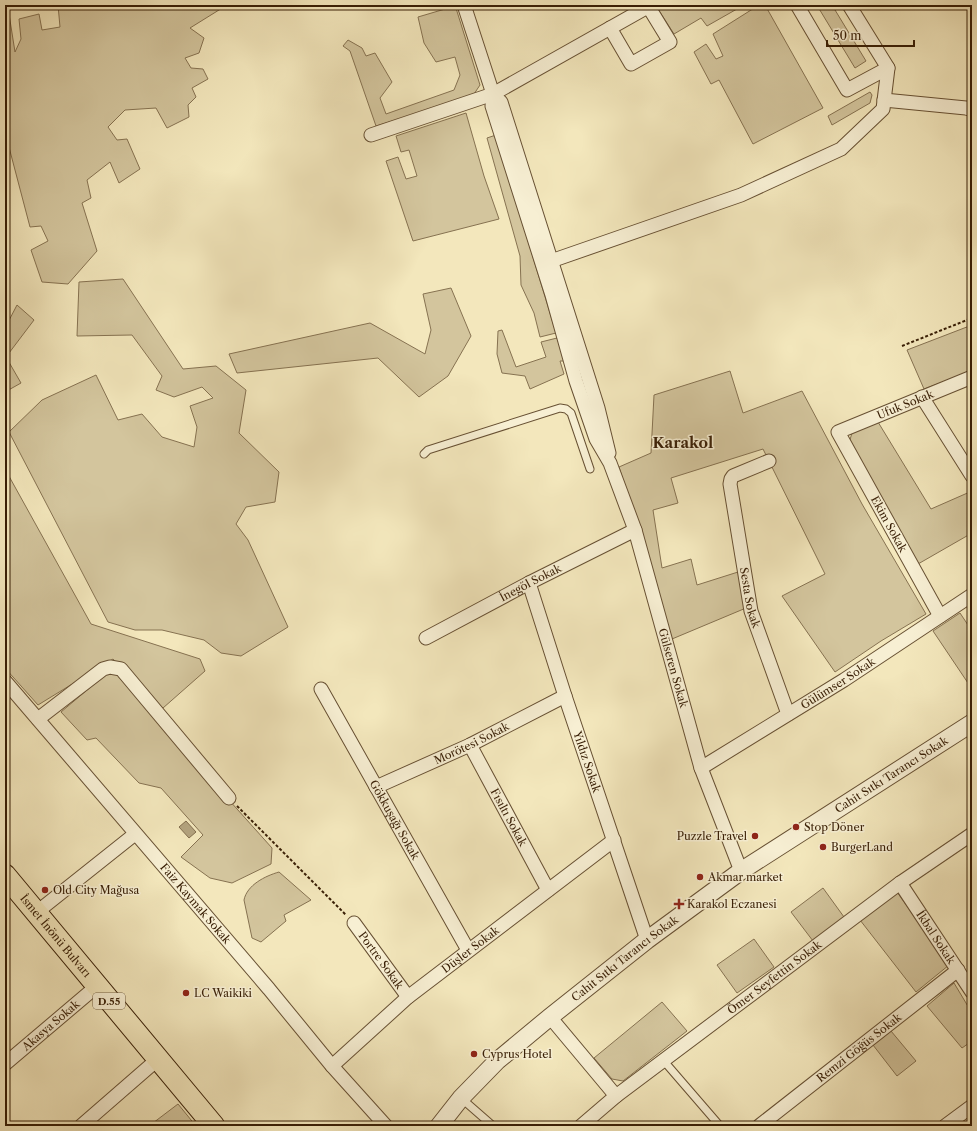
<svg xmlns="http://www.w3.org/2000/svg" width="977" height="1131" font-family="'Libre Caslon Text',serif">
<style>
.green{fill:#d3c59d;stroke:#867251}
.water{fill:#b3a37e;stroke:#826e4e}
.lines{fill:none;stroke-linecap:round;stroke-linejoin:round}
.service-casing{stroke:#675033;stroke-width:9}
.minor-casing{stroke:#675033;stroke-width:15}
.tertiary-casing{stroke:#675033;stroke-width:19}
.primary-casing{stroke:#381e05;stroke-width:23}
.path{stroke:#381e05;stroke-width:2;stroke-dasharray:3 2;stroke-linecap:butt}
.service{stroke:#f7efd3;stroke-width:7}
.minor{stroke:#f7efd3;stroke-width:13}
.tertiary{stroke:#f7efd3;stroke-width:17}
.primary{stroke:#f3e7bc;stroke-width:21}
.poi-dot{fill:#8f2418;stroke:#f7efd3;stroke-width:1.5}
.labels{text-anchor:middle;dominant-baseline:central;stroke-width:3;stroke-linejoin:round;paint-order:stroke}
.shield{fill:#f7efd3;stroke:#715d43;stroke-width:1}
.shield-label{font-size:10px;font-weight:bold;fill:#381e05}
.street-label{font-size:11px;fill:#381e05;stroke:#f7efd3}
.poi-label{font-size:11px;fill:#381e05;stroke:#f7efd3;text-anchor:start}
.district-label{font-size:15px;font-weight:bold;fill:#381e05;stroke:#f7efd3}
</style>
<rect width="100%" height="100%" fill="#f3e7bc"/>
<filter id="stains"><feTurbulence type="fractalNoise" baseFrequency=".005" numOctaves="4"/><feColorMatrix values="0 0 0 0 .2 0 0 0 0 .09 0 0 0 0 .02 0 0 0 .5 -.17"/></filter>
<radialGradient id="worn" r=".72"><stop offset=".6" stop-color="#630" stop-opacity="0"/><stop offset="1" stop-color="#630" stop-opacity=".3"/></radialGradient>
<!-- green -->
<path class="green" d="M58 5H227L190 28 204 38 199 53 185 58 191 68 203 69 208 79 192 88 196 97 188 105 189 117 167 128 156 108 125 110 108 127 117 140 127 139 140 169 119 183 110 162 87 180 91 198 82 203 97 251 68 284 42 282 31 250 48 241 41 226 30 227 5 132V103L8 102 5 82V15L9 14 15 52 21 39 19 19 39 14 42 30 60 27Z
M444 5H455L480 85 472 97 376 126 350 51 343 46 348 40 362 48 366 56 375 53 392 82 380 98 386 114 454 90 460 75 455 57 436 62 424 43 418 17 445 9Z
M664 5H744L707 26 701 18 674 34 658 9Z
M759 5H765L823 108 753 144 719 80 711 84 694 52 706 44 716 59 723 56 713 34Z
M821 5H832L866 61 855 68 818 7Z
M870 92 872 95 870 103 832 125 828 116Z
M466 113 484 176 499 219 413 241 386 161 398 157 406 179 417 176 409 150 401 152 396 136Z
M496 135 556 333 540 337 534 313 521 285 520 256 487 138Z
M123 279 183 369 216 366 246 390 239 433 279 472 275 502 246 507 236 524 248 540 288 627 241 656 221 653 204 640 162 630H135L108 622 9 432 42 400 96 375 118 420 142 414 162 437 194 447 197 427 190 406 213 398 202 387 174 397 156 390 162 376 132 335 77 336 79 282Z
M451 288 471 336 448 376 419 397 378 358 237 373 229 354 370 323 425 354 431 330 423 294Z
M17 305 34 320 6 357 21 383 5 392V328Z
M972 325V371L924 389 907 350Z
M502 330 516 367 546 357 541 342 557 338 565 361H560L564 374 530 389 525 376 502 373 497 354 498 331Z
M730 371 743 413 802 391 862 504 926 614 881 641 835 672 782 596 825 574 763 449 671 478 678 503 653 510 662 568 691 559 697 585 738 572 746 608 672 639 619 467 651 453 654 395Z
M878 422 931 509 972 491V533L918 564 849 443 852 433Z
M5 469 91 624 200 659 205 671 163 708 113 659 38 705 5 668Z
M960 613 972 631V689L933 631Z
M106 674H116L272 848 271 864 232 883 210 878 181 857 203 835 161 788 139 783 96 738 87 740 61 712Z
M279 872 311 900 284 915 286 921 261 942 252 938 244 900C247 885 265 876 279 872Z
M823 888 844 917 813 941 791 912Z
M897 892 949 965 916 992 860 920Z
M754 939 774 967 737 993 717 965Z
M954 983 972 1013V1041L962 1048 927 1006Z
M662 1002 687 1031 623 1081 612 1079 594 1058Z
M891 1031 916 1061 897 1076 873 1045Z
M178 1104 196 1126H149Z"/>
<!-- water -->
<path class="water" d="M186 821 196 832 189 838 179 827Z"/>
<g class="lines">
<defs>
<path id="service" d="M424 454 428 450 560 408 566 409 571 413 590 469
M663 1060 720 1126
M461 1098 493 1126"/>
<g id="minor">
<path id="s1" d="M464 5 493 94 492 106 552 295 576 381 596 439 610 463 635 530 701 768 741 871"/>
<path d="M797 5 847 90 888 68"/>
<path d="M610 28 631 64 670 42 648 6"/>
<path d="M493 94 501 102 598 408 609 453"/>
<path d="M884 100 966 108 972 110"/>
<path d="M371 135 493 94 651 5"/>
<path d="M551 261 741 195 841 149 883 109 888 68 849 5"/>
<path d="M922 397 972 476"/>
<path id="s2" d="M769 461 733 476 731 479 730 484 751 611 788 714"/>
<path id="s3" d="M529 583 565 696 647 940"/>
<path id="s4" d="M940 616 838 432 972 377"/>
<path id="s5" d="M426 638 529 583 635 530"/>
<path id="s6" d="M5 681 269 989 332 1066 386 1126"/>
<path id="s7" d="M321 689 468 950"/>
<path d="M38 719 103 669 110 667 121 669 229 798"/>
<path id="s8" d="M470 745 548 890"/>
<path id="s9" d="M701 768 844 680 972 595"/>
<path id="s10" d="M376 787 470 745 565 696"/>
<path id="s11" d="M900 883 972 992"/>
<path d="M37 912 135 834"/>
<path id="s12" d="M354 923 408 997"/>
<path d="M550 1017 616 1096"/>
<path id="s13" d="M5 1064 97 986"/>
<path id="s14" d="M332 1066 408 997 614 840"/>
<path d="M81 1126 158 1059"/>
<path id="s15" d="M581 1126 616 1096 900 883 972 834"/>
<path id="s16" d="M759 1126 958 970"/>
<path d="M945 1126 972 1106"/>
</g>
<g id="tertiary">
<path id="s17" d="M439 1126 461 1098 497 1061 550 1017 647 940 741 871 972 723"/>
</g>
<g id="primary">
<path id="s18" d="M5 875 214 1126"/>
</g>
</defs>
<!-- service casing -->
<use href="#service" class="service-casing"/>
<!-- minor casing -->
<use href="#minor" class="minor-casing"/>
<!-- tertiary casing -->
<use href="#tertiary" class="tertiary-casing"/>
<!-- primary casing -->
<use href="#primary" class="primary-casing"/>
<!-- path -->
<path class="path" d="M902 346 972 318
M237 806 346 915"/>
<!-- service -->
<use href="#service" class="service"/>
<!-- minor -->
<use href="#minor" class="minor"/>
<!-- tertiary -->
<use href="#tertiary" class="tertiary"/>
<!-- primary -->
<use href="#primary" class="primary"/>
</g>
<!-- markers -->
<g class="poi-dot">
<circle cx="796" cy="827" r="4"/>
<circle cx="755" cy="836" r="4"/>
<circle cx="823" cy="847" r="4"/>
<circle cx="700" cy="877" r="4"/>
<circle cx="45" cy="890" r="4"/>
<path d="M677 898h4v4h4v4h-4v4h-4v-4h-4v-4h4z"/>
<circle cx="186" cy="993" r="4"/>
<circle cx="474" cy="1054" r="4"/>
</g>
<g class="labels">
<!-- shield labels -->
<rect class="shield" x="93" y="993" width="32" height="16" rx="3"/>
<g class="shield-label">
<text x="109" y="1001">D.55</text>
</g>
<!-- street labels -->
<g class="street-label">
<text stroke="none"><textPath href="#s4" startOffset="283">Ufuk Sokak</textPath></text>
<text transform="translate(889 524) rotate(61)">Ekim Sokak</text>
<text stroke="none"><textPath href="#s5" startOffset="118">İnegöl Sokak</textPath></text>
<text stroke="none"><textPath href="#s2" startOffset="163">Sesta Sokak</textPath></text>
<text stroke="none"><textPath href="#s1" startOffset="697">Gülseren Sokak</textPath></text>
<text stroke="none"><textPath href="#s9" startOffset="161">Gülümser Sokak</textPath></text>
<text stroke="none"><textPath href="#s10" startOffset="105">Morötesi Sokak</textPath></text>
<text stroke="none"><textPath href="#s3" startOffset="188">Yıldız Sokak</textPath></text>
<text stroke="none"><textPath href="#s17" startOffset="575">Cahit Sıtkı Tarancı Sokak</textPath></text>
<text stroke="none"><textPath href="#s8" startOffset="82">Fısıltı Sokak</textPath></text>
<text stroke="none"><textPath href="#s7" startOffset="150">Gökkuşağı Sokak</textPath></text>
<text stroke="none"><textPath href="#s6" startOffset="293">Faiz Kaymak Sokak</textPath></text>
<text stroke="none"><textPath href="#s18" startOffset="79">İsmet İnönü Bulvarı</textPath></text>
<text stroke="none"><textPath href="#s11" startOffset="65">İkbal Sokak</textPath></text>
<text stroke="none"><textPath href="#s14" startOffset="181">Düşler Sokak</textPath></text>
<text stroke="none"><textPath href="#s17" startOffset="251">Cahit Sıtkı Tarancı Sokak</textPath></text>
<text stroke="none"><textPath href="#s12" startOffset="46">Portre Sokak</textPath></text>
<text stroke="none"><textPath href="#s15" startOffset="244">Ömer Seyfettin Sokak</textPath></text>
<text stroke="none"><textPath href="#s13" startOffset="60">Akasya Sokak</textPath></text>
<text stroke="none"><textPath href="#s16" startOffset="127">Remzi Göğüs Sokak</textPath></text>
</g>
<!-- poi labels -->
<g class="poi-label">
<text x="804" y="827">Stop Döner</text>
<text x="747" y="836" text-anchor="end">Puzzle Travel</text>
<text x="831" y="847">BurgerLand</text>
<text x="708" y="877">Akmar market</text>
<text x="53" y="890">Old City Mağusa</text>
<text x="687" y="904">Karakol Eczanesi</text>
<text x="194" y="993">LC Waikiki</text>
<text x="482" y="1054">Cyprus Hotel</text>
</g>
<!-- district labels -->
<g class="district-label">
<text x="683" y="442">Karakol</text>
</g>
</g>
<!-- margin -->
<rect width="977" height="1131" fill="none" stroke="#f3e7bc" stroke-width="20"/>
<rect x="6" y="6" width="965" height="1119" fill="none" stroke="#381e05" stroke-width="2"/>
<rect x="10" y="10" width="957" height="1111" fill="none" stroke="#381e05"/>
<!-- scale -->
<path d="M827 40v6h87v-6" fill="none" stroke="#381e05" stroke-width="2"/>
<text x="833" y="40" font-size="12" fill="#381e05" stroke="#f7efd3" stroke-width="3" paint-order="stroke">50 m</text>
<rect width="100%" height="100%" filter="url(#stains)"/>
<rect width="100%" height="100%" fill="url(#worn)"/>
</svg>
